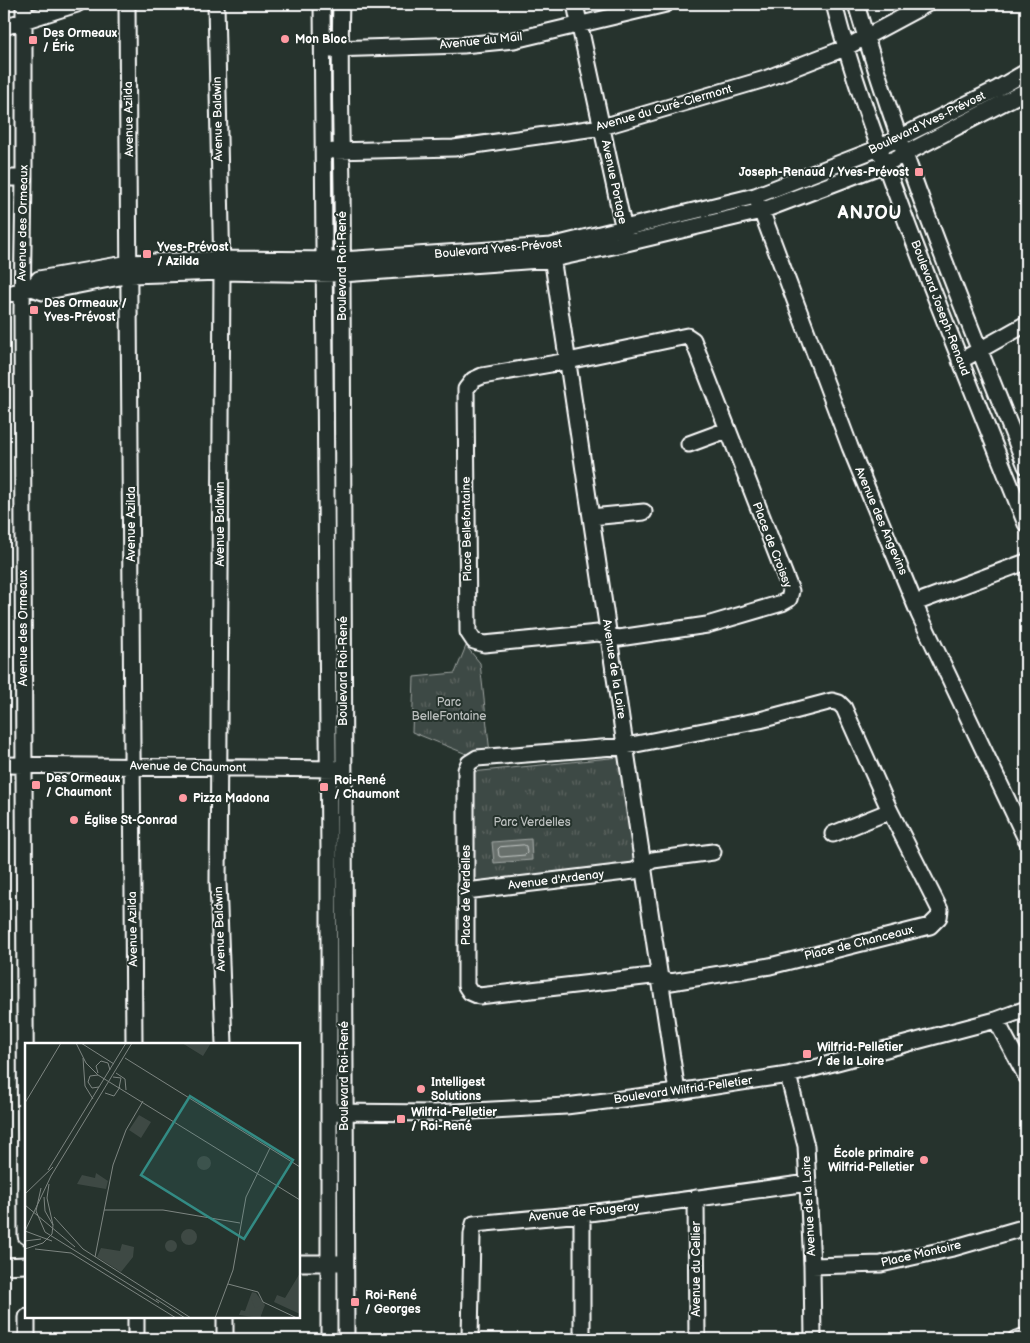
<svg xmlns="http://www.w3.org/2000/svg" width="1030" height="1343" font-family="'Balsamiq Sans',sans-serif">
<style>
.grass{fill:url(#grass-tufts);stroke:#9ea4a2}
.water{fill:#67706c;stroke:#a4a9a7}
.lines{fill:none;stroke-linecap:round;stroke-linejoin:round}
.shore{stroke:#c2c6c4;stroke-width:1}
.minor-casing{stroke:#fff;stroke-width:19}
.minor{stroke:#26332d;stroke-width:15}
.poi-dot{fill:#ff9aa2;stroke:#26332d;stroke-width:2}
.labels{text-anchor:middle;dominant-baseline:central;stroke-width:4;stroke-linejoin:round;paint-order:stroke}
.poi-label{font-size:12px;font-weight:bold;fill:#fff;stroke:#26332d;text-anchor:start}
.street-label{font-size:12px;fill:#fff;stroke:#26332d}
.park-label{font-size:12px;fill:#bbbfbe;stroke:#26332d}
.district-label{font-size:18px;font-weight:bold;letter-spacing:1px;fill:#fff;stroke:#26332d}
.inset-road{fill:none;stroke:#7d8581;stroke-width:1}
.view{fill:#338b84;fill-opacity:0.15;stroke:#338b84;stroke-width:2.5}
.inset-edge{fill:none;stroke:#fff;stroke-width:2.5}
</style>
<defs>
<pattern id="grass-tufts" width="24" height="20" patternUnits="userSpaceOnUse" patternTransform="scale(1.25)"><rect width="24" height="20" fill="#3e4944"/><path d="M3 7l-1-3M5 7V3M7 7l1-3M15 17l-1-3M17 17v-4M19 17l1-3" fill="none" stroke="#5b6460"/></pattern>
</defs>
<rect width="100%" height="100%" fill="#26332d"/>
<filter id="ink" filterUnits="userSpaceOnUse"><feTurbulence type="fractalNoise" baseFrequency=".02" numOctaves="2"/><feDisplacementMap in="SourceGraphic" scale="10" xChannelSelector="R" yChannelSelector="G"/><feConvolveMatrix kernelMatrix="1 2 1 2 8 2 1 2 1" color-interpolation-filters="sRGB"/></filter>
<g filter="url(#ink)">
<!-- grass -->
<path class="grass" d="M466 646 480 663 490 753 469 755 412 732 414 677 455 673Z
M620 757 635 866 474 884 472 772Z"/>
<!-- water -->
<path class="water" d="M531 839 532 860 494 863 492 842Z"/>
<g class="lines">
<!-- shore -->
<path class="shore" d="M524 845 526 846 527 853 525 855 501 857 499 856 498 849 500 847Z"/>
<defs>
<path id="minor" d="M24 4V178L22 310 26 1236
M127 4 134 1044
M216 4 222 272 218 882 224 1044
M322 4 329 853V1339
M341 4C338 94 344 184 342 274L346 1339
M575 4 626 239
M834 4C853 80 881 153 908 226 946 326 986 425 1026 524
M856 4C902 161 965 314 1026 466
M4 27 77 4
M330 49 463 45 514 40 666 4
M334 151 454 148 602 127 765 79 845 48 927 4
M4 178H24
M758 202 850 447 919 614 1026 839
M551 250 677 1092
M32 288 39 279 130 263 222 259 342 260 551 246 755 196 879 148 997 89 1026 72
M4 295 32 288 43 292 130 275 222 272 342 274 553 259 627 243 761 211 885 164 1026 91
M687 336 693 340 791 591 789 599 782 603 707 625 619 638 598 633 484 644 474 641 468 632 466 389 473 380 482 376 568 361Z
M960 361 1026 324
M689 444 727 430
M591 517 644 512
M915 603 1026 562
M832 701 839 703 844 708 890 811 940 910 939 917 930 926 770 966 671 982 652 976 479 996 470 992 466 986V770L469 763 477 758 626 746 760 720Z
M4 765 337 769
M833 834 890 811
M466 891 634 871 653 860 713 852
M996 1020 1026 1076
M788 1075 806 1146 812 1266 813 1339
M334 1112 435 1113 566 1106 677 1092 788 1075 996 1020 1026 1009
M696 1198 697 1339
M582 1214V1339
M299 1263H339
M4 1266 26 1265
M812 1266 881 1264 953 1248 1026 1227
M27 1317V1339
M136 1317V1339
M225 1317V1339
M470 1339 472 1234 474 1224 582 1214 808 1183
M1016 1339 1026 1336"/>
</defs>
<!-- minor casing -->
<use href="#minor" class="minor-casing"/>
<!-- minor -->
<use href="#minor" class="minor"/>
</g>
</g>
<!-- markers -->
<g class="poi-dot">
<circle cx="285" cy="39" r="5"/>
<rect x="28" y="35" width="10" height="10" rx="2.5"/>
<rect x="914" y="167" width="10" height="10" rx="2.5"/>
<rect x="142" y="249" width="10" height="10" rx="2.5"/>
<rect x="29" y="305" width="10" height="10" rx="2.5"/>
<rect x="31" y="780" width="10" height="10" rx="2.5"/>
<rect x="319" y="782" width="10" height="10" rx="2.5"/>
<circle cx="183" cy="798" r="5"/>
<circle cx="74" cy="820" r="5"/>
<rect x="802" y="1049" width="10" height="10" rx="2.5"/>
<circle cx="421" cy="1089" r="5"/>
<rect x="396" y="1114" width="10" height="10" rx="2.5"/>
<circle cx="924" cy="1160" r="5"/>
<rect x="350" y="1297" width="10" height="10" rx="2.5"/>
</g>
<g class="labels">
<!-- poi labels -->
<g class="poi-label">
<text x="43" y="33">Des Ormeaux<tspan x="43" dy="14">/ Éric</tspan></text>
<text x="295" y="39">Mon Bloc</text>
<text x="909" y="172" text-anchor="end">Joseph-Renaud / Yves-Prévost</text>
<text x="157" y="247">Yves-Prévost<tspan x="157" dy="14">/ Azilda</tspan></text>
<text x="44" y="303">Des Ormeaux /<tspan x="44" dy="14">Yves-Prévost</tspan></text>
<text x="46" y="778">Des Ormeaux<tspan x="46" dy="14">/ Chaumont</tspan></text>
<text x="334" y="780">Roi-René<tspan x="334" dy="14">/ Chaumont</tspan></text>
<text x="193" y="798">Pizza Madona</text>
<text x="84" y="820">Église St-Conrad</text>
<text x="817" y="1047">Wilfrid-Pelletier<tspan x="817" dy="14">/ de la Loire</tspan></text>
<text x="431" y="1082">Intelligest<tspan x="431" dy="14">Solutions</tspan></text>
<text x="411" y="1112">Wilfrid-Pelletier<tspan x="411" dy="14">/ Roi-René</tspan></text>
<text x="914" y="1153" text-anchor="end">École primaire<tspan x="914" dy="14">Wilfrid-Pelletier</tspan></text>
<text x="365" y="1295">Roi-René<tspan x="365" dy="14">/ Georges</tspan></text>
</g>
<!-- street labels -->
<g class="street-label">
<text transform="translate(481 41) rotate(-6)">Avenue du Mail</text>
<text transform="translate(664 108) rotate(-16)">Avenue du Curé-Clermont</text>
<text transform="translate(129 119) rotate(-91)">Avenue Azilda</text>
<text transform="translate(218 119) rotate(-91)">Avenue Baldwin</text>
<text transform="translate(927 123) rotate(-26)">Boulevard Yves-Prévost</text>
<text transform="translate(614 182) rotate(78)">Avenue Portage</text>
<text transform="translate(23 223) rotate(-89)">Avenue des Ormeaux</text>
<text transform="translate(498 249) rotate(-5)">Boulevard Yves-Prévost</text>
<text transform="translate(342 266) rotate(-90)">Boulevard Roi-René</text>
<text transform="translate(940 308) rotate(69)">Boulevard Joseph-Renaud</text>
<text transform="translate(881 521) rotate(67)">Avenue des Angevins</text>
<text transform="translate(131 524) rotate(-90)">Avenue Azilda</text>
<text transform="translate(220 524) rotate(-90)">Avenue Baldwin</text>
<text transform="translate(467 529) rotate(-91)">Place Bellefontaine</text>
<text transform="translate(772 545) rotate(69)">Place de Croissy</text>
<text transform="translate(23 628) rotate(-90)">Avenue des Ormeaux</text>
<text transform="translate(614 669) rotate(81)">Avenue de la Loire</text>
<text transform="translate(343 671) rotate(-90)">Boulevard Roi-René</text>
<text transform="translate(188 767) rotate(1)">Avenue de Chaumont</text>
<text transform="translate(556 880) rotate(-7)">Avenue d'Ardenay</text>
<text transform="translate(466 895) rotate(-90)">Place de Verdelles</text>
<text transform="translate(133 929) rotate(-91)">Avenue Azilda</text>
<text transform="translate(220 929) rotate(-92)">Avenue Baldwin</text>
<text transform="translate(859 943) rotate(-14)">Place de Chanceaux</text>
<text transform="translate(344 1076) rotate(-90)">Boulevard Roi-René</text>
<text transform="translate(683 1090) rotate(-8)">Boulevard Wilfrid-Pelletier</text>
<text transform="translate(809 1206) rotate(-93)">Avenue de la Loire</text>
<text transform="translate(584 1212) rotate(-6)">Avenue de Fougeray</text>
<text transform="translate(921 1254) rotate(-13)">Place Montoire</text>
<text transform="translate(696 1269) rotate(-90)">Avenue du Cellier</text>
</g>
<!-- park labels -->
<g class="park-label">
<text x="449" y="702">Parc<tspan x="449" dy="14">BelleFontaine</tspan></text>
<text x="532" y="822">Parc Verdelles</text>
</g>
<!-- district labels -->
<g class="district-label">
<text x="870" y="213">ANJOU</text>
</g>
</g>
<!-- overview -->
<g transform="translate(25 1043)">
<rect width="275" height="275" fill="#26332d"/>
<path d="M157 0H186L178 13ZM114 72 126 79 116 95 104 87ZM172 120a7 7 0 1 1 14 0a7 7 0 1 1-14 0ZM71 130 83 138 81 146 52 141 57 132 70 135ZM156 194a8 8 0 1 1 16 0a8 8 0 1 1-16 0ZM140 203a6 6 0 1 1 12 0a6 6 0 1 1-12 0ZM97 201 109 204 108 214 96 229 72 214 76 205 95 208ZM275 230V271L249 259 252 252 260 255ZM227 249 231 250 240 262 235 275 214 272 216 267 220 268Z" fill="#3e4944"/>
<path d="M225 253 230 265 239 262 235 275 224 272Z" fill="#3e4944"/>
<path class="inset-road" d="M51 0 61 20 73 32 275 157M56 0 89 21M58 15 60 43 68 56M100 15 275 124M73 30 71 23 76 18 83 20 85 27M91 30 100 36 101 47M73 32 65 33 63 39 67 45 74 44M88 34 96 35 94 45M80 50 89 53 95 44M0 60 36 0M23 127 101 0M16 145 11 168 20 189 134 260M0 151 28 124M19 154 20 168 28 182M0 162 50 204M79 167H138L215 180M29 174 58 206 166 275M0 188 26 133 107 0M0 188 27 198M0 198 16 196M0 206 18 200 27 191 28 182 22 155 24 141M10 206 46 210 151 275M70 214 88 122 101 87 118 58M203 241 233 249 238 259 272 275M131 256 160 275M190 275 208 227 221 154 245 105"/>
<path class="view" d="M165 53 268 117 219 196 116 132Z"/>
<rect width="275" height="275" class="inset-edge"/>
</g>
<!-- margin -->
<rect width="1030" height="1343" fill="none" stroke="#26332d" stroke-width="20"/>
<rect x="10" y="10" width="1010" height="1323" fill="none" stroke="#fff" stroke-width="2" filter="url(#ink)"/>
</svg>
